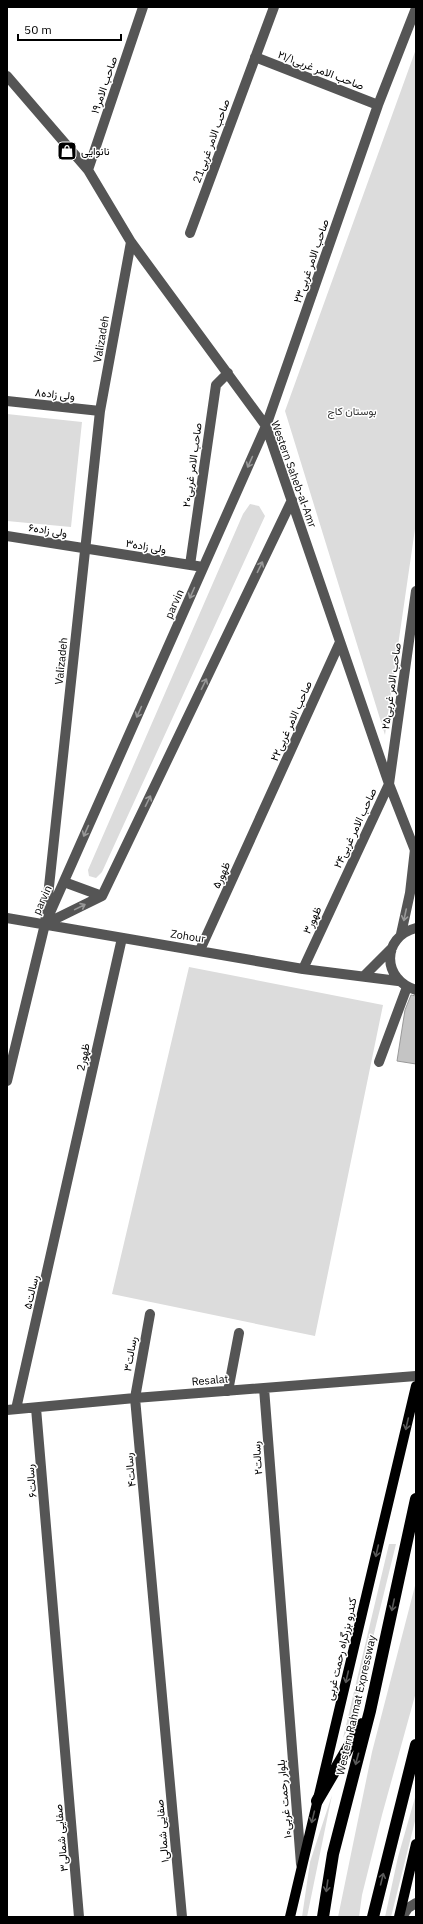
<svg xmlns="http://www.w3.org/2000/svg" width="423" height="1924" font-family="'IBM Plex Sans',Vazirmatn,sans-serif">
<style>
.green{fill:#dcdcdc}
.building{fill:#c4c4c4;stroke:#999}
.lines{fill:none;stroke-linecap:round;stroke-linejoin:round}
.minor{stroke:#555;stroke-width:10}
.major{stroke:#000;stroke-width:10}
.highway{stroke:#000;stroke-width:12}
.oneway{stroke:#999}
.oneway2{stroke:#595959}
.labels{text-anchor:middle;dominant-baseline:central;stroke-width:3;stroke-linejoin:round;paint-order:stroke}
.street-label{font-size:11px;fill:#000;stroke:#fff}
.poi-label{font-size:11px;fill:#000;stroke:#fff;text-anchor:start}
.park-label{font-size:11px;fill:#333;stroke:#fff}
</style>
<rect width="100%" height="100%" fill="#fff"/>
<!-- green -->
<path class="green" d="M416 49V522L385 735 285 411Z
M7 414 82 422 71 527 7 521Z
M250 504 259 506 265 516 102 872 96 878 89 876 88 870 243 514Z
M189 967 383 1005 315 1336 112 1294Z
M389 1544H396L353 1719 343 1738Z
M416 1582V1692L382 1815 362 1895 359 1917H338L372 1752Z
M416 1794V1817L391 1917H385L398 1857Z
M332 1795 307 1917H302L310 1862Z"/>
<!-- building -->
<path class="building" d="M411 995 416 996V1064L397 1061 405 1010Z"/>
<g class="lines">
<!-- minor -->
<path class="minor" d="M255 57 378 105
M7 76 88 170 131 242 266 426 389 784 416 853
M88 170 143 7
M190 233 274 7
M7 401 100 411
M7 536 203 567
M190 565 216 385 228 373
M64 882 102 896
M7 918 303 969 398 981
M45 924 266 426 378 105 416 8
M45 924 102 896 292 500
M416 928C381 937 382 980 416 990
M401 934 410 893 415 849
M200 950 340 642
M303 969 389 784 416 591
M365 975 392 948
M379 1062 407 987
M7 1081 45 924 100 411 131 242
M150 1314 135 1398 182 1917
M264 1388 301 1864
M228 1391 239 1333
M36 1408 79 1917
M16 1409 122 938
M7 1410 135 1398 416 1376
M402 1917 408 1908 416 1903"/>
<!-- major -->
<path class="major" d="M290 1917 416 1386
M399 1917 416 1844"/>
<!-- highway -->
<path class="highway" d="M317 1801 362 1724
M323 1917 333 1854 370 1711 416 1499
M373 1917 416 1745"/>
</g>
<!-- one-way arrows -->
<defs><path id="oneway-shaft" d="M-6 0H5M1.5-3L5.5 0L1.5 3" fill="none" stroke-width="1.6" stroke-linecap="round" stroke-linejoin="round"/></defs>
<g class="oneway">
<use href="#oneway-shaft" transform="translate(250 462) rotate(114)"/>
<use href="#oneway-shaft" transform="translate(260 567) rotate(-64)"/>
<use href="#oneway-shaft" transform="translate(192 593) rotate(114)"/>
<use href="#oneway-shaft" transform="translate(204 684) rotate(-64)"/>
<use href="#oneway-shaft" transform="translate(139 712) rotate(114)"/>
<use href="#oneway-shaft" transform="translate(148 801) rotate(-64)"/>
<use href="#oneway-shaft" transform="translate(86 831) rotate(114)"/>
<use href="#oneway-shaft" transform="translate(80 907) rotate(-26)"/>
<use href="#oneway-shaft" transform="translate(405 915) rotate(102)"/>
</g>
<g class="oneway2">
<use href="#oneway-shaft" transform="translate(407 1424) rotate(103)"/>
<use href="#oneway-shaft" transform="translate(377 1551) rotate(103)"/>
<use href="#oneway-shaft" transform="translate(393 1605) rotate(102)"/>
<use href="#oneway-shaft" transform="translate(347 1677) rotate(103)"/>
<use href="#oneway-shaft" transform="translate(357 1759) rotate(105)"/>
<use href="#oneway-shaft" transform="translate(313 1817) rotate(104)"/>
<use href="#oneway-shaft" transform="translate(382 1879) rotate(-76)"/>
<use href="#oneway-shaft" transform="translate(327 1886) rotate(98)"/>
</g>
<!-- icons -->
<defs>
<symbol id="shop-square" viewBox="-11 -11 22 22"><rect x="-9" y="-9" width="18" height="18" rx="4" fill="#000" stroke="#fff"/><path d="M-5-2.5h2.3a2.7 3.5 0 0 1 5.4 0H5L5.5 6h-11ZM-1.5-2.5h3a1.5 2.3 0 0 0-3 0Z" fill="#fff"/></symbol>
</defs>
<g fill-rule="evenodd">
<use href="#shop-square" x="56" y="140" width="22" height="22"/>
</g>
<g class="labels">
<!-- street labels -->
<g class="street-label">
<text transform="translate(321 70) rotate(21)">صاحب الامر غربی۲۱/۱</text>
<text transform="translate(104 85) rotate(-71)">صاحب الامر۱۹</text>
<text transform="translate(211 141) rotate(-70)">21صاحب الامر غربی</text>
<text transform="translate(311 261) rotate(-71)">صاحب الامر غربی۲۳</text>
<text transform="translate(101 339) rotate(-80)">Valizadeh</text>
<text transform="translate(55 394) rotate(6)">ولی زاده۸</text>
<text transform="translate(192 465) rotate(-82)">صاحب الامر غربی۲۰</text>
<text transform="translate(294 474) rotate(70)">Western Saheb-al-Amr</text>
<text transform="translate(48 530) rotate(9)">ولی زاده۶</text>
<text transform="translate(146 546) rotate(9)">ولی زاده۳</text>
<text transform="translate(174 604) rotate(-66)">parvin</text>
<text transform="translate(61 661) rotate(-84)">Valizadeh</text>
<text transform="translate(391 686) rotate(-82)">صاحب الامر غربی۲۵</text>
<text transform="translate(291 721) rotate(-66)">صاحب الامر غربی٢٢</text>
<text transform="translate(355 828) rotate(-65)">صاحب الامر غربی۲۴</text>
<text transform="translate(221 875) rotate(-66)">ظهور۵</text>
<text transform="translate(42 900) rotate(-66)">parvin</text>
<text transform="translate(312 920) rotate(-65)">ظهور۳</text>
<text transform="translate(188 936) rotate(9)">Zohour</text>
<text transform="translate(83 1057) rotate(-78)">2ظهور</text>
<text transform="translate(31 1292) rotate(-77)">رسالت۵</text>
<text transform="translate(130 1354) rotate(-80)">رسالت۳</text>
<text transform="translate(210 1380) rotate(-5)">Resalat</text>
<text transform="translate(257 1458) rotate(-94)">رسالت۲</text>
<text transform="translate(130 1470) rotate(-96)">رسالت۴</text>
<text transform="translate(31 1481) rotate(-95)">رسالت۶</text>
<text transform="translate(341 1649) rotate(-77)">کندرو بزرگراه رحمت غربی</text>
<text transform="translate(356 1705) rotate(-77)">Western Rahmat Expressway</text>
<text transform="translate(284 1799) rotate(-95)">بلوار رحمت غربی۱۰</text>
<text transform="translate(162 1831) rotate(-95)">صفایی شمالی۱</text>
<text transform="translate(61 1838) rotate(-95)">صفایی شمالی۳</text>
</g>
<!-- poi labels -->
<g class="poi-label">
<text x="81" y="151">نانوایی</text>
</g>
<!-- park labels -->
<g class="park-label">
<text x="352" y="411">بوستان کاج</text>
</g>
</g>
<!-- border -->
<rect width="423" height="1924" fill="none" stroke="#000000" stroke-width="16"/>
<!-- scale -->
<path d="M18 34v6h103v-6" fill="none" stroke="#000000" stroke-width="2"/>
<text x="24" y="34" font-size="12" fill="#000000" stroke="#ffffff" stroke-width="3" paint-order="stroke">50 m</text>
</svg>
